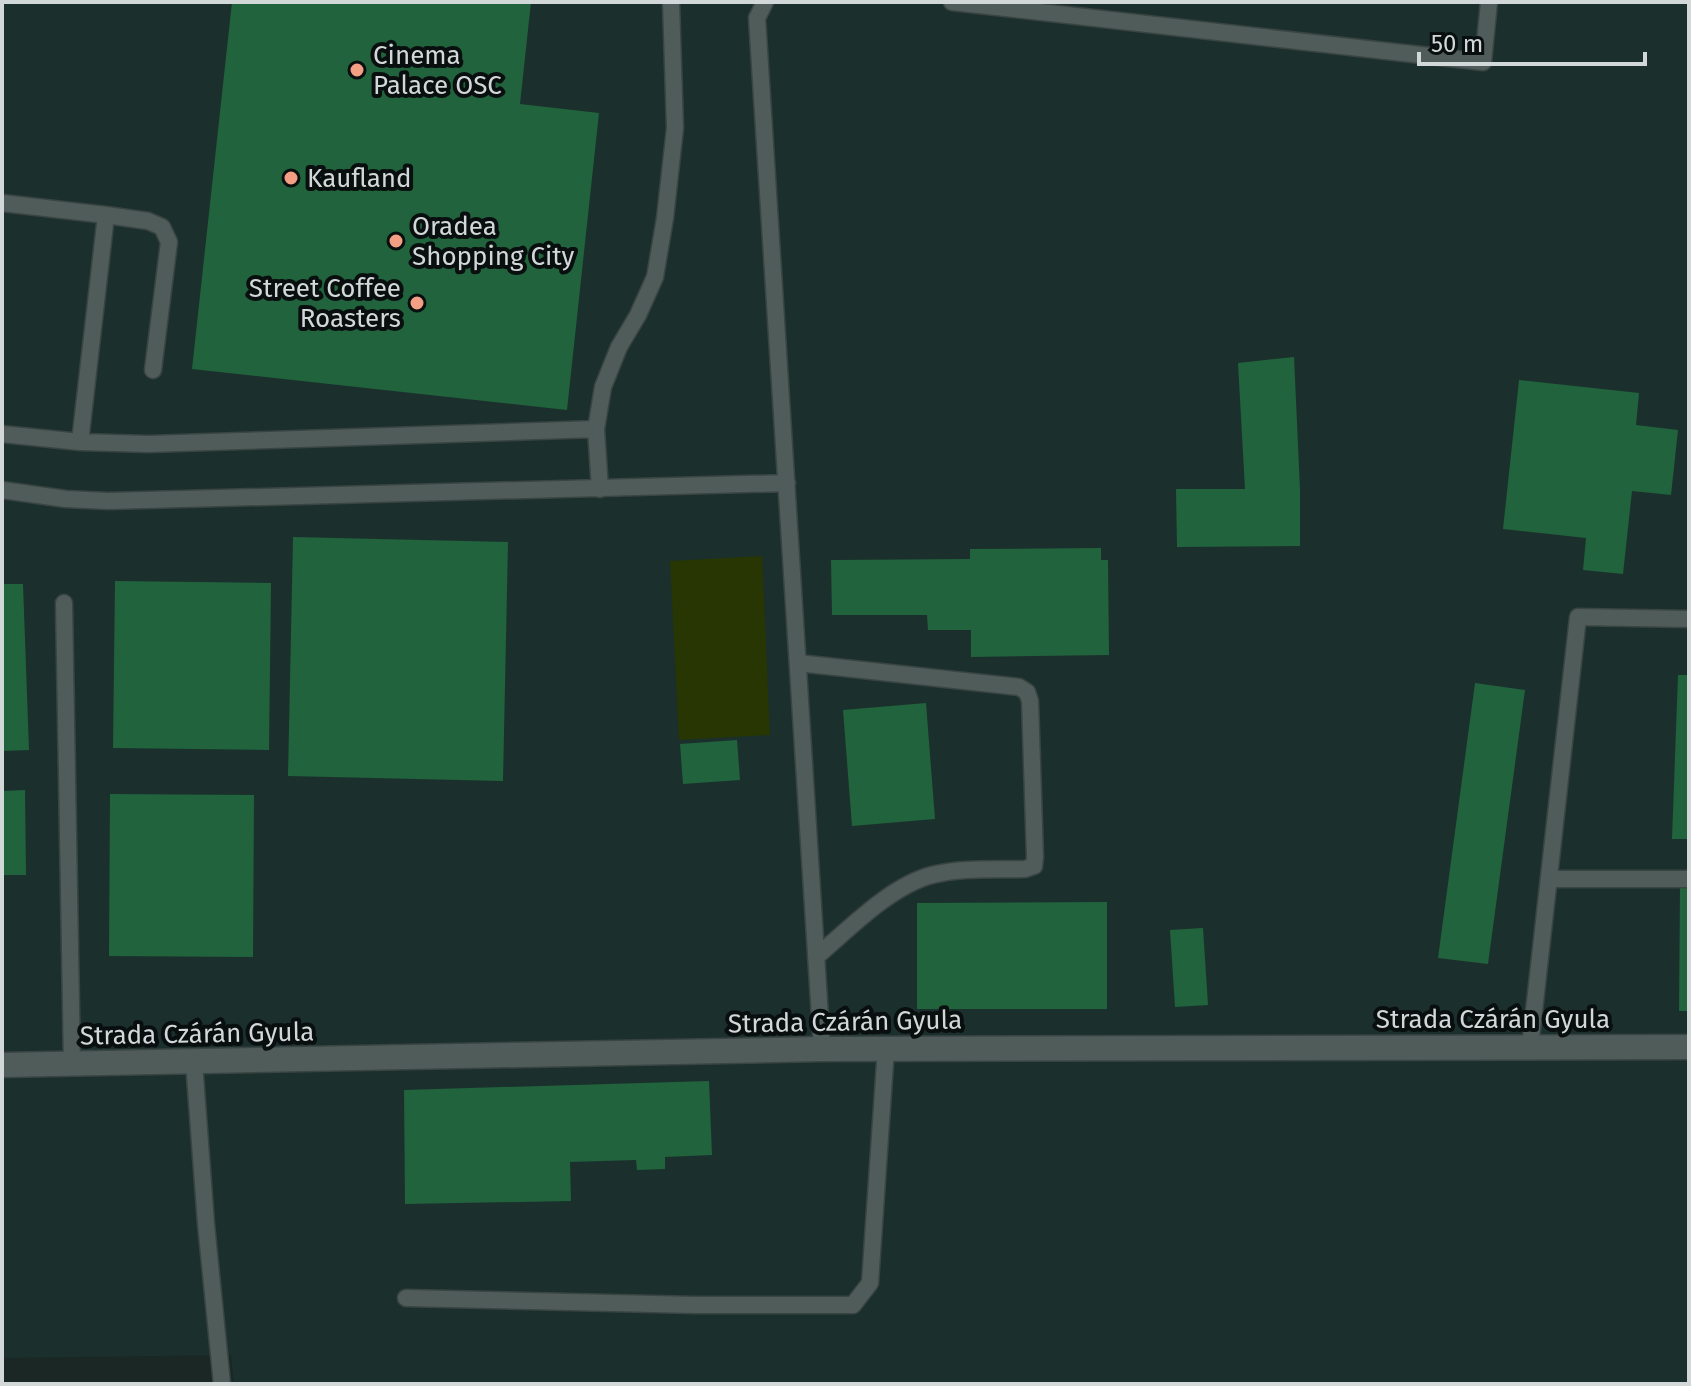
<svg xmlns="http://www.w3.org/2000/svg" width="1691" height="1386" font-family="'Fira Sans',sans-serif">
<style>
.built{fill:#1b302c}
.green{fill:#273603}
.building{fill:#21633d}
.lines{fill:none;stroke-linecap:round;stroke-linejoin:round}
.lane-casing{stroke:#3a4442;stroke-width:19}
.street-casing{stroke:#3a4442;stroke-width:27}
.lane{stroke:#4f5c5a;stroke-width:16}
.street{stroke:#4f5c5a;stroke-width:24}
.poi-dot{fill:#f39f84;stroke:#090e0e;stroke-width:3}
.labels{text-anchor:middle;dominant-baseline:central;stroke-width:8;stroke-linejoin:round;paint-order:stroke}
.poi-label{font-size:26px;fill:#d1d8d7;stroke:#090e0e;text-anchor:start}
.street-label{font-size:26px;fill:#d1d8d7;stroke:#090e0e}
</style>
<rect width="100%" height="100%" fill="#1b2725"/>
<!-- built -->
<path class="built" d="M2 2H1689V1384H234L231 1355 2 1358Z"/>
<!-- green -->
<path class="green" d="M762 556 770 735 679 740 670 561Z"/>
<!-- building -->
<path class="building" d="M232 2H531L520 104 599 113 567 410 192 369Z
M1294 357 1300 489V546L1177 547 1176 489H1245L1238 363Z
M1519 380 1639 393 1636 425 1678 430 1671 495 1632 491 1623 574 1583 570 1586 538 1503 529Z
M293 537 508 542 503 781 288 776Z
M1101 548V560H1108L1109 655 971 657V630H928L927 615H832L831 560 970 559V549Z
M115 581 271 583 269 750 113 748Z
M2 584H23L29 750 2 751Z
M1678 675H1689V839H1672Z
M1475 683 1525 690 1488 964 1438 958Z
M926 703 935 819 852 826 843 710Z
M737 740 740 780 683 784 680 744Z
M25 790 26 875H2V791Z
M110 794 254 795 253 957 109 956Z
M1680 886H1689V1011H1679Z
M1107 902V1009H917V903Z
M1203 928 1208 1005 1175 1007 1170 930Z
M709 1081 712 1155 665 1157V1169L637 1170 636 1160 570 1162 571 1201 405 1204 404 1090Z"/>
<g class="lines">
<defs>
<path id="lane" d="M765 2 757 18 822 1049
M952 2 1483 62 1489 2
M2 203 106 215 148 221 162 227 169 242 153 370
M2 434 80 442 149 444 596 429
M80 442 106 215
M600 489 596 429 603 387 619 347 638 315 655 277 665 218 675 128 671 2
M2 490 66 499 108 501 787 483
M64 603 72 1064
M798 663 1019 687 1027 692 1030 701 1035 857 1034 866 1025 869C995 870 962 867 932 875 890 886 849 929 816 957
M1550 879H1689
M1530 1047 1578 617 1689 619
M194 1062 206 1224 222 1384
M406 1298 695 1305H853L870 1283 886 1048"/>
<path id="street" d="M2 1065 822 1049 1689 1047"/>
</defs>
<!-- lane casing -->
<use href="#lane" class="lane-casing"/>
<!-- street casing -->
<use href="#street" class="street-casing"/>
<!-- lane -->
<use href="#lane" class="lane"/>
<!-- street -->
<use href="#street" class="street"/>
</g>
<!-- markers -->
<g class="poi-dot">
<circle cx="357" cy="70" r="8"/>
<circle cx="291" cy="178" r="8"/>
<circle cx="396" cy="241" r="8"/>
<circle cx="417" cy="303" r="8"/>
</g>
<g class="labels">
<!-- poi labels -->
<g class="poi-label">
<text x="373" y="55">Cinema<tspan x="373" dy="30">Palace OSC</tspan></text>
<text x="307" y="178">Kaufland</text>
<text x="412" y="226">Oradea<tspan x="412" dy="30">Shopping City</tspan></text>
<text x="401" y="288" text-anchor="end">Street Coffee<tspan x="401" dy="30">Roasters</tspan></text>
</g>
<!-- street labels -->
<g class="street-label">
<text x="1493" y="1019">Strada Czárán Gyula</text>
<text transform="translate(845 1022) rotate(-1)">Strada Czárán Gyula</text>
<text transform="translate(197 1034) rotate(-1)">Strada Czárán Gyula</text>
</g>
</g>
<!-- border -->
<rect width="1691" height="1386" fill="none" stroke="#d1d8d7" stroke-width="8"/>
<!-- scale -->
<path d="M1419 52v12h226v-12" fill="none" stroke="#d1d8d7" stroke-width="4"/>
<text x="1431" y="52" font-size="24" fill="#d1d8d7" stroke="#090e0e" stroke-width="6" paint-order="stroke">50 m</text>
</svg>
